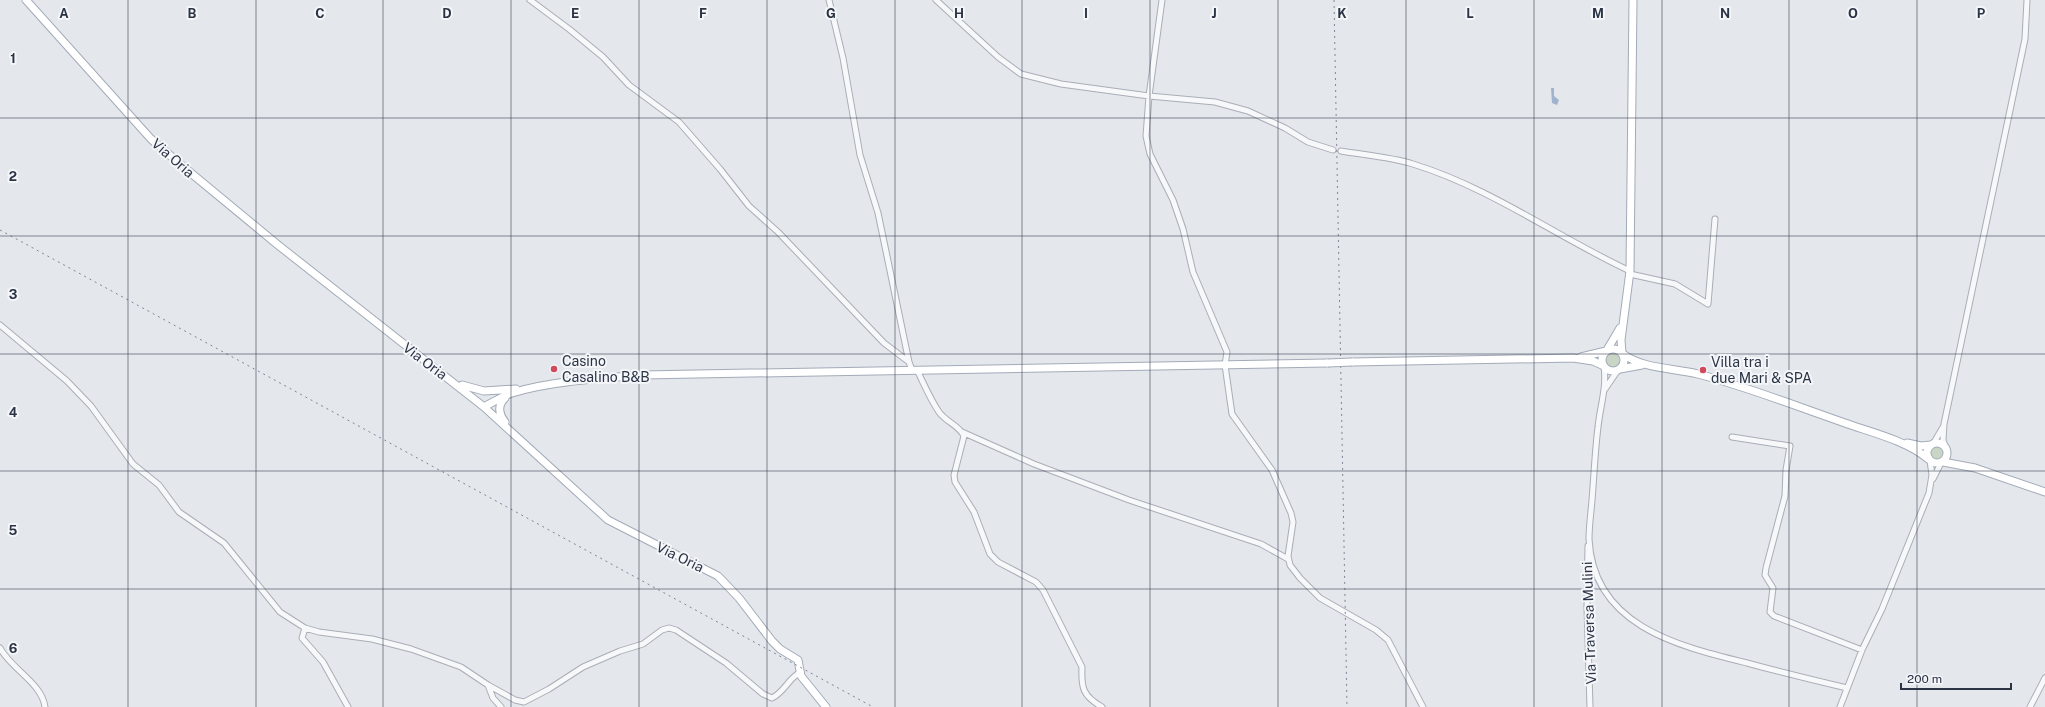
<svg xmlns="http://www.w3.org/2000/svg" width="2045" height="707" font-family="'Public Sans',sans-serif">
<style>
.green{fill:#c9d6c5}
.water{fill:#9fb4cc}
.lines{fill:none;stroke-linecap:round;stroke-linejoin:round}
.minor-casing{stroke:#a9aeb7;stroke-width:7}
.major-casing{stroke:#a3abb8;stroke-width:9}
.minor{stroke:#f7f8fa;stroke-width:5}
.major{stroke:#fff;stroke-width:7}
.rail{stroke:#7d8696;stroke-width:1;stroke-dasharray:2 4;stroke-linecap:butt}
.major-bridge-casing{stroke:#a3abb8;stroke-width:9;stroke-linecap:butt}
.major-bridge{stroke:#fff;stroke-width:7}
.grid{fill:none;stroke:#2b3445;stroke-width:1;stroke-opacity:0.55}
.poi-dot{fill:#d1495b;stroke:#f4f6f9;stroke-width:1.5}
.labels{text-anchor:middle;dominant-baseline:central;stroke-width:4;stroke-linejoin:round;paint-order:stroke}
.street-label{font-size:14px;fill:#2b3445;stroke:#f4f6f9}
.poi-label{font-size:14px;fill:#2b3445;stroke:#f4f6f9;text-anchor:start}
.grid-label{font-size:13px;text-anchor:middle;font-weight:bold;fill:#2b3445;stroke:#f4f6f9;stroke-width:4;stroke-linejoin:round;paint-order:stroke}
</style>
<rect width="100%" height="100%" fill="#e4e7ec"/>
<!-- green -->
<path class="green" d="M1605 360a8 8 0 1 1 16 0a8 8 0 1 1-16 0Z
M1931 453a6 6 0 1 1 12 0a6 6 0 1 1-12 0Z"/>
<!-- water -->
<path class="water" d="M1551 88H1554V96L1559 100 1557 105 1552 103Z"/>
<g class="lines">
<defs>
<path id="minor" d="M530 0 569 29 603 57 629 85 679 122 720 169 749 206 778 232 884 343 909 362
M829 0 843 58 860 155 878 213 909 362 912 370
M936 0 998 57 1021 74 1061 84 1149 96 1215 102 1248 111 1285 128 1308 142 1333 150
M1162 0 1149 96 1146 136 1150 154 1173 200 1183 229 1193 272 1227 352 1225 365 1232 414 1272 470 1291 513 1293 522 1288 556 1290 565 1300 578 1320 598 1376 630 1388 640 1423 707
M1341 151C1364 155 1390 157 1413 164 1491 188 1557 237 1630 271
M1630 274 1675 284 1708 304 1715 219
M0 325 67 381 91 406 133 464 159 485 179 512 224 543 280 612 305 628 319 632 372 639 411 649 461 667 488 685 515 700 524 702 549 689 583 667 620 651 643 644 662 630 669 628 676 630 726 663 763 694 772 698C785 692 788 678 801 672
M1604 367C1607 387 1600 407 1598 427 1595 451 1594 476 1592 500 1591 513 1589 526 1589 539 1593 626 1678 646 1747 663 1780 672 1813 680 1847 688
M917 370C924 384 930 399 939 412 946 422 960 426 964 436L954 475 955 482 974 512 990 554 998 562 1036 582 1043 590 1082 667C1081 688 1083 696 1102 707
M1605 389 1618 370
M962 432 1034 464 1129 500 1261 544 1288 559
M1732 437 1790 446 1786 470 1785 496 1766 568 1765 575 1773 588 1770 612 1774 616 1862 650
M1933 444 1943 427
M1945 446 1943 440 1944 424 2025 39 2027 0
M1933 479 1941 463
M1588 546 1587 607 1590 707
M305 628 302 638 323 662 348 707
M0 648C11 669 42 683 45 707
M488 685 493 698 501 707
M1840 707 1862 650 1882 609 1929 493 1932 475 1930 461
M2030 707 2045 678"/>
<path id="major" d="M26 0 151 139 180 164 278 245 484 407 608 520 718 576 739 598 772 641 780 649 798 660 801 676 826 707
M1602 360a11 11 0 1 1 22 0a11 11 0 1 1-22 0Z
M1607 350 1620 328
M1622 353 1621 340 1630 271 1633 0
M1623 354C1643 369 1674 368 1698 374 1748 387 1796 406 1845 423 1870 432 1908 441 1928 459
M1581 357 1606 351
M1352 362 1573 358 1593 361 1604 366
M1620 369 1642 365
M462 385 484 391 516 389
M484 407C493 402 503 396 512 393 549 381 603 378 642 375L1328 363
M505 422C499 415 497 405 505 398
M1927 453a10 10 0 1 1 20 0a10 10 0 1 1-20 0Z
M1907 443 1921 446 1931 445
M1943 462 1975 468 2045 492"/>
</defs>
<!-- minor casing -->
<use href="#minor" class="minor-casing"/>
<!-- major casing -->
<use href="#major" class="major-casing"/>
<!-- minor -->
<use href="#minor" class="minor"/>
<!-- major -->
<use href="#major" class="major"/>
<!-- rail -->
<path class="rail" d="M1334 0 1347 707
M0 230 873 707"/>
<defs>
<path id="major-bridge" d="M1328 363 1352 362"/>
</defs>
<!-- major-bridge casing -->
<use href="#major-bridge" class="major-bridge-casing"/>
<!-- major-bridge -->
<use href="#major-bridge" class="major-bridge"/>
</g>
<!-- grid -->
<path class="grid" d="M128 0V707M256 0V707M383 0V707M511 0V707M639 0V707M767 0V707M895 0V707M1022 0V707M1150 0V707M1278 0V707M1406 0V707M1534 0V707M1662 0V707M1789 0V707M1917 0V707M0 118H2045M0 236H2045M0 354H2045M0 471H2045M0 589H2045"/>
<!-- markers -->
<g class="poi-dot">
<circle cx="554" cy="369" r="4"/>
<circle cx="1703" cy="370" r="4"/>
</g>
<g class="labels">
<!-- street labels -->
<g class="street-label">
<text transform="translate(173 158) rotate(41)">Via Oria</text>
<text transform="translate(425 361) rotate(37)">Via Oria</text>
<text transform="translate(680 557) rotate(26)">Via Oria</text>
<text transform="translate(1589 623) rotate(-92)">Via Traversa Mulini</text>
</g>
<!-- poi labels -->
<g class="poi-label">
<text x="562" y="361">Casino<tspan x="562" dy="16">Casalino B&amp;B</tspan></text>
<text x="1711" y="362">Villa tra i<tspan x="1711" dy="16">due Mari &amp; SPA</tspan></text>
</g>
</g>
<g class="grid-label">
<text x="64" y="18">A</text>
<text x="192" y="18">B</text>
<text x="320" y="18">C</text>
<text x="447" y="18">D</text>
<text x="575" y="18">E</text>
<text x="703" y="18">F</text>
<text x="831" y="18">G</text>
<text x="959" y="18">H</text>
<text x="1086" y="18">I</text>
<text x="1214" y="18">J</text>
<text x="1342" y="18">K</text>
<text x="1470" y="18">L</text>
<text x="1598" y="18">M</text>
<text x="1725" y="18">N</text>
<text x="1853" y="18">O</text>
<text x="1981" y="18">P</text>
<text x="13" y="63">1</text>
<text x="13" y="181">2</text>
<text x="13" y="299">3</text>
<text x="13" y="417">4</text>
<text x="13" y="535">5</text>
<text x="13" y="653">6</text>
</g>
<!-- scale -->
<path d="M1901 683v6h110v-6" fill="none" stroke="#2b3445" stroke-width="2"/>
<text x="1907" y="683" font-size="12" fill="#2b3445" stroke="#f4f6f9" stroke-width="3" paint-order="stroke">200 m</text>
</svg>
